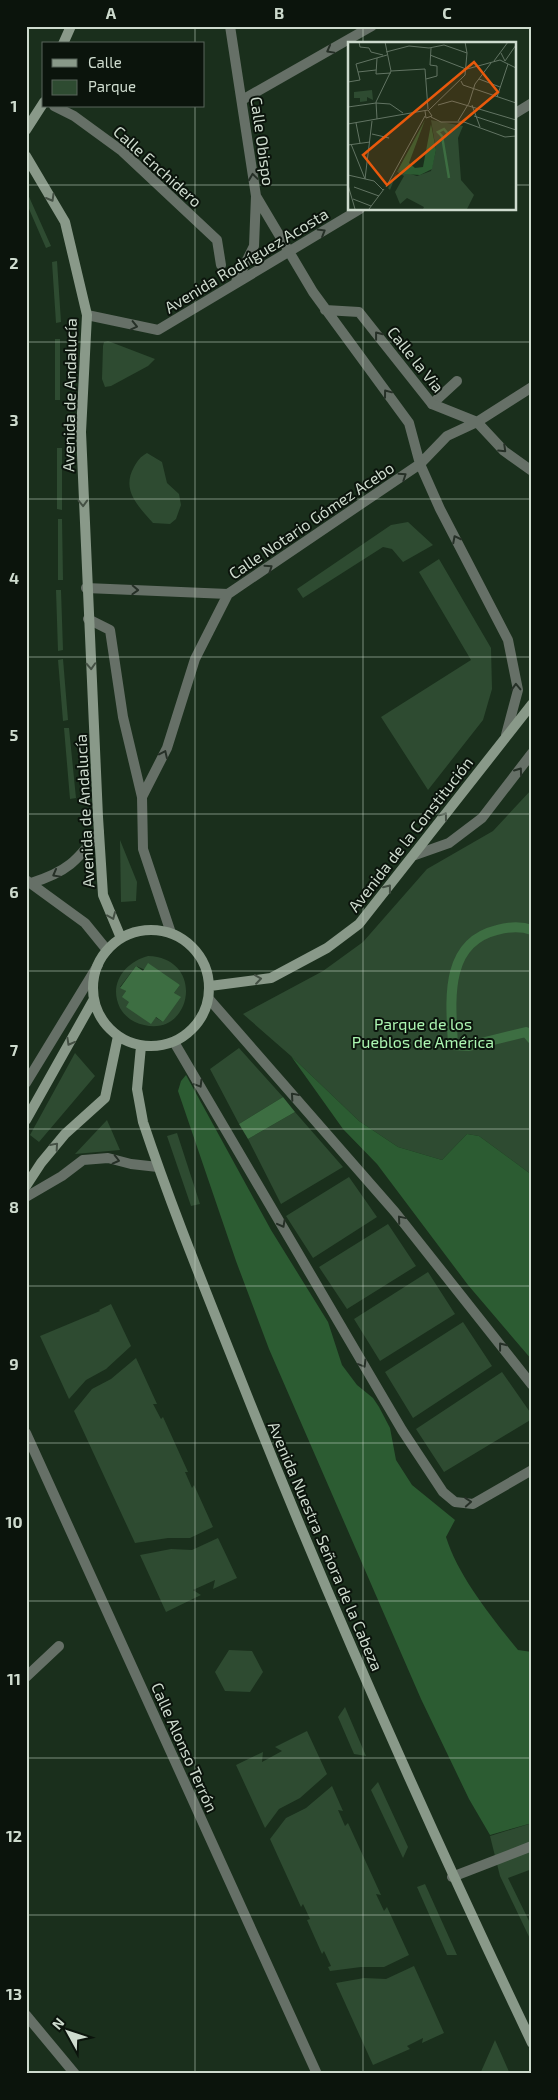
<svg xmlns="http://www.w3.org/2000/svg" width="558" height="2100" font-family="'Exo 2',sans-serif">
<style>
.green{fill:#2e4b31;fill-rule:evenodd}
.forest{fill:#2c5c32}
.water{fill:#3d6e42}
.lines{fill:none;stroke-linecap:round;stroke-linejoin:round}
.stream{stroke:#3d6e42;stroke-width:10}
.lane{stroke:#667067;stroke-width:10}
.street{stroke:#667067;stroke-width:10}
.secondary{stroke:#899989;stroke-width:10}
.oneway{stroke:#263027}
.oneway2{stroke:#445044}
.grid{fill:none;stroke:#cedbce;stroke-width:1;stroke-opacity:0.55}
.labels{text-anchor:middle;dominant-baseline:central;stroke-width:4;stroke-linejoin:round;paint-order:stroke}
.street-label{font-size:16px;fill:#cedbce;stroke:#0b140c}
.park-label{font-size:16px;fill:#acf5b1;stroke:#0b140c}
.inset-river{fill:none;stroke:#3d6e42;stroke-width:2.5}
.inset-road{fill:none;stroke:#627463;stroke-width:1}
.view{fill:#e8590c;fill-opacity:0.15;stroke:#e8590c;stroke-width:2.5}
.inset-edge{fill:none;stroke:#cedbce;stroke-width:2.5}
.neatline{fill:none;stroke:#cedbce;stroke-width:2}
.grid-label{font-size:16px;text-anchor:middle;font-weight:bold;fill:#cedbce}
</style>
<rect width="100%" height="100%" fill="#1a2f1c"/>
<!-- green -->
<path class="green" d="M26 190 51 246 46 248 26 202Z
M57 261 61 322 56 323 52 262Z
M55 339H60V400H55Z
M108 341 155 359 148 366 111 386 105 387 102 379 103 346 104 342Z
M57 448H62V510L57 509Z
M147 453 162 462 167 483 179 494 181 505 176 519 170 524 153 523C138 506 121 490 134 467 138 460 140 457 147 453Z
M58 519H62L63 580H58Z
M408 522 433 545 403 562 392 549 383 547 303 598 297 589 391 525Z
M439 559 491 648 492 689 483 720 428 790 381 717 471 660 419 572Z
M56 590H61L63 650 58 651Z
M63 659 68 720 63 721 58 660Z
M64 728H69L76 798 70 799Z
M532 789V1175L479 1136 467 1134 442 1160 398 1147 359 1121 291 1056 243 1014 323 971 363 942 427 869 493 831Z
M120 840 137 882 136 901 121 902Z
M148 956C206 958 192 1037 144 1025 134 1023 125 1017 120 1008 108 984 125 962 148 956ZM136 966 180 985 174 993 163 1022 123 997 126 991 120 987Z
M239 1048 283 1097 239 1124 210 1069Z
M75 1053 95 1076 39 1142 30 1135Z
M295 1112 343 1167 281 1204 248 1139Z
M107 1120 120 1150 75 1154Z
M177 1133 200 1204 191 1206 167 1136Z
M349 1177 377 1217 313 1258 286 1216Z
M388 1224 416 1266 347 1309 319 1267Z
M428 1272 455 1314 380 1361 354 1319Z
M111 1304 131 1346 106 1369 86 1380 69 1399 40 1336 100 1311 99 1310Z
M463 1322 492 1366 413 1418 385 1372Z
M136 1358 157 1404H153L161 1419 163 1417 188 1472H185L192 1488 194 1485 213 1527 190 1538H168L135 1543 74 1411 92 1389 111 1379Z
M502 1372 532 1415V1419L444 1472 416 1429Z
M218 1538 237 1578 213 1589 215 1580 193 1590 201 1595 166 1612 140 1555 171 1549 192 1550Z
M229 1650 252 1651 263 1672 250 1692 225 1691 215 1672Z
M345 1707 366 1756 354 1754 338 1717Z
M307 1731 327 1774 300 1798 279 1809 265 1828 236 1765 263 1752 262 1762 282 1751 275 1747Z
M378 1782 408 1847 403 1858 371 1790Z
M332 1786 343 1811 338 1810 345 1826 348 1823 381 1895 376 1894 384 1911 387 1907 409 1955 384 1967H361L330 1971 328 1967 331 1966 324 1951 322 1954 307 1920 310 1919 303 1904 301 1907 270 1839 286 1818 306 1808Z
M532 1823V1869L508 1878 532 1927V1943L500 1876 490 1836Z
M425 1884 457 1955H447L417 1887Z
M414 1966 444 2033 422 2043 423 2038 407 2046 410 2049 373 2065 336 1983 364 1978 386 1979Z
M495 2040 510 2074H480Z"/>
<!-- forest -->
<path class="forest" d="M291 1056 359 1121 398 1147 442 1160 467 1134 479 1136 532 1175V1360L468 1285 377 1164 343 1129Z
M186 1075 271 1230 328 1322 342 1365 357 1385 373 1398 379 1407 390 1428 396 1460 412 1485 455 1520 446 1537C458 1576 492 1618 518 1650L532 1652V1823L490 1835 469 1799 421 1699 269 1349 236 1261 178 1091 181 1081Z"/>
<!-- water -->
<path class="water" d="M148 963 180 985 174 993 181 997 163 1022 156 1017 151 1024 126 1007 129 1002 122 997 126 991 120 988 136 966 143 971Z
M283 1097 295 1112 248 1139 239 1124Z"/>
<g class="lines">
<!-- stream -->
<path class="stream" d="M532 930C521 926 508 927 497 930 443 943 451 1003 453 1045L469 1046 526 1032 532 1039"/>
<!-- lane -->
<path class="lane" d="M432 404 457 381
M415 855 449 843 482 818 532 753
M209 999 395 1212 532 1385
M174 1042 402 1430 443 1492 455 1502 473 1504 532 1470
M452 1877 532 1846"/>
<!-- street -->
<path class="street" d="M230 26 256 196 313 292 409 423 420 464 440 509 508 640 518 690 506 735
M242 100 372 26
M54 106 74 116 122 151 217 240 221 265
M514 114 532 103
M236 282 254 246 256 196
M325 310 359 312 432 404 477 422 504 451 532 471
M87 315 158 330 360 209
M86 588 228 594
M88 619 110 630 123 717 142 797 143 849 171 933
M142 797 167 748 195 659 228 594 420 464 447 436 477 422 532 387
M26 880 85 923 107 950
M31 883C67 872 77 861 99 832
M26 1083 98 965
M26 1197 62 1176 83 1160 108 1158 131 1164 158 1167
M26 1433 317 2074
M26 1677 59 1646
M26 2015 75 2074"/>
<!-- secondary -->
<path class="secondary" d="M63 44 71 26
M26 130 44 102
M26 156 65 222 87 315 81 432 98 817 103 895 121 938
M93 988a58 58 0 1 1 116 0a58 58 0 1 1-116 0Z
M210 986 271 978 327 948 359 924 532 704
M141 1046 137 1089 143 1122C172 1209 207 1294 241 1380 330 1605 428 1825 532 2043
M26 1120 94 999
M26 1186 41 1163 65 1134 105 1098 118 1036"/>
</g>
<!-- one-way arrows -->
<defs><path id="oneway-chevron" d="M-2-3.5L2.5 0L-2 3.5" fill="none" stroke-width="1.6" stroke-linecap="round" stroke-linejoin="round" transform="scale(1.25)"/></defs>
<g class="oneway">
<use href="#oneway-chevron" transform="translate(330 50) rotate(151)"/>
<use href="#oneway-chevron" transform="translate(253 177) rotate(-98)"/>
<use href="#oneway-chevron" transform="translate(322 232) rotate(-31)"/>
<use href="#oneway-chevron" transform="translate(134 326) rotate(13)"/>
<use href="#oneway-chevron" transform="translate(378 335) rotate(-128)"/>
<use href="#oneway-chevron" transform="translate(387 393) rotate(-127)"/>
<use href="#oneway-chevron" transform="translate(503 449) rotate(44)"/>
<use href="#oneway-chevron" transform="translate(403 476) rotate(-34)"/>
<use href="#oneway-chevron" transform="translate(456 539) rotate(-117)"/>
<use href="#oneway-chevron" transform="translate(269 568) rotate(-34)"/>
<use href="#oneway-chevron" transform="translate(135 590) rotate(2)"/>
<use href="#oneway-chevron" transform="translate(516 687) rotate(-92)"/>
<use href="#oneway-chevron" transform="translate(164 754) rotate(-65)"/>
<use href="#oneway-chevron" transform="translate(519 771) rotate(-54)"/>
<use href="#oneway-chevron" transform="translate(56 874) rotate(151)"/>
<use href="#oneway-chevron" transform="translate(199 1084) rotate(59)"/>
<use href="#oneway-chevron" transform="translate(294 1096) rotate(-131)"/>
<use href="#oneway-chevron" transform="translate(116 1160) rotate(14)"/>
<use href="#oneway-chevron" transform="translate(401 1219) rotate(-130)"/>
<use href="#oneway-chevron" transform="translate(282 1224) rotate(62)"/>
<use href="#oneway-chevron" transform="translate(502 1346) rotate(-128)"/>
<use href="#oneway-chevron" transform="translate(363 1364) rotate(59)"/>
<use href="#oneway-chevron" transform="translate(468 1502) rotate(-4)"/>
</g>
<g class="oneway2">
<use href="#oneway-chevron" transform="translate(51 198) rotate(60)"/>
<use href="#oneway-chevron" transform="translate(83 503) rotate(88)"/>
<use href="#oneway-chevron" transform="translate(91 666) rotate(87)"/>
<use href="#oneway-chevron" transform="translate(444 816) rotate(-53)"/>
<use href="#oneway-chevron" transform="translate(388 888) rotate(-52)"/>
<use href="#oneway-chevron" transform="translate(112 916) rotate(67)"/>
<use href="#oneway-chevron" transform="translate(258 979) rotate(-8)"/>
<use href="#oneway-chevron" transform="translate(70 1042) rotate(119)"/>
<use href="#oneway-chevron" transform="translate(55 1146) rotate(-49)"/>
</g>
<!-- grid -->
<path class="grid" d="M195 26V44M363 26V44M195 106V2074M26 185H349M514 185H532M363 209V2074M26 342H532M26 499H532M26 657H532M26 814H532M26 971H532M26 1129H532M26 1286H532M26 1443H532M26 1601H532M26 1758H532M26 1915H532"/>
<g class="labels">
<!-- street labels -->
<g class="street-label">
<text transform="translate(263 141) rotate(82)">Calle Obispo</text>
<text transform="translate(158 166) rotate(42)">Calle Enchidero</text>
<text transform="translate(246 260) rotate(-31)">Avenida Rodríguez Acosta</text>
<text transform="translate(416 359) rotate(51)">Calle la Via</text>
<text transform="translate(69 395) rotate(-89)">Avenida de Andalucía</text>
<text transform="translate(311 520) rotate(-34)">Calle Notario Gómez Acebo</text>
<text transform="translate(84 811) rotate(-93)">Avenida de Andalucía</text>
<text transform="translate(410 834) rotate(-52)">Avenida de la Constitución</text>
<text transform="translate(326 1546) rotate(67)">Avenida Nuestra Señora de la Cabeza</text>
<text transform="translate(185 1747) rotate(66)">Calle Alonso Terrón</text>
</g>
<!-- park labels -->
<g class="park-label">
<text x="423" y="1023">Parque de los<tspan x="423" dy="18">Pueblos de América</tspan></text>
</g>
</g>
<!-- overview -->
<g transform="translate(348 42)">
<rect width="168" height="168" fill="#1a2f1c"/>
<path d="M24 48 25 58 19 55V59L12 60V56H6V50ZM83 78 115 84 110 96 113 138 126 153 119 167H75L76 165 59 156 52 162 47 150 56 134 49 130 42 148 40 146 50 128 69 134 83 129 88 108Z" fill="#2e4b31"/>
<path d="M77 78 61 121 67 126 75 125 83 82 88 108 84 127 72 133 57 132 50 128Z" fill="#2c5c32"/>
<path class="inset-river" d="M100 92 96 87 90 90 94 94 101 136"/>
<path class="inset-road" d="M11 0 12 5 21 6 23 10 35 13M38 10 61 4 81 6 96 3 119 11M153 11 157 19 168 3M82 13 118 27M29 16 28 32 43 31M146 19 160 0M119 27 152 18 168 26M43 29 77 27 80 67M10 30 28 28M78 37 89 34V24L82 23 83 6M131 37 152 45M113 39 115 43 168 61M0 40 12 38 8 22 39 13M149 55 160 22M90 63 104 59 168 78M124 63 132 85M0 65 28 61 42 62 55 71M81 68 117 33 119 11 117 0M126 74 168 88M83 75 93 80H116L157 95 168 94M29 77 28 60 43 29 37 0M110 79 121 61 127 42 143 21M8 81 12 101M0 82 80 68 84 74 78 76 77 69M24 92 41 96M3 102 17 137M0 103 22 100M0 133 26 139 35 148M17 137 24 79M0 143 7 167M6 145 31 154M38 145 77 74M5 157 23 164M21 167 36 147"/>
<path class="view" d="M126 20 150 50 39 143 15 113Z"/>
<rect width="168" height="168" class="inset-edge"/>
</g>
<!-- border -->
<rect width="558" height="2100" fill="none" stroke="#0b140c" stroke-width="55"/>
<!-- legend -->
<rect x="42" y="42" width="162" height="65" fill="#0b140c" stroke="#59645a"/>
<rect x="52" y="59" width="25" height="8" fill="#899989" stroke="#59645a"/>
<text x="88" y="68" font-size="15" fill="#cedbce">Calle</text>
<rect x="52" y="80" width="25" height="15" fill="#2e4b31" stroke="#59645a"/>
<text x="88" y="92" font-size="15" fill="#cedbce">Parque</text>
<!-- north arrow -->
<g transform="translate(68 2032) rotate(310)" stroke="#0b140c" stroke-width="4" paint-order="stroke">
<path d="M0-4L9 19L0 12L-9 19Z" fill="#cedbce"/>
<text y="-8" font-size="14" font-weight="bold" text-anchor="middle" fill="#cedbce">N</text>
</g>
<rect x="28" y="28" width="502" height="2044" class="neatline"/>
<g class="grid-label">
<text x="111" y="19">A</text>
<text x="279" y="19">B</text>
<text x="447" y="19">C</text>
<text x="14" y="112">1</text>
<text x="14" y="269">2</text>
<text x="14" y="426">3</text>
<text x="14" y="584">4</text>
<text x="14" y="741">5</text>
<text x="14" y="898">6</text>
<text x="14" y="1056">7</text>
<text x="14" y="1213">8</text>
<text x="14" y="1370">9</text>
<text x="14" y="1528">10</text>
<text x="14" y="1685">11</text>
<text x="14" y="1842">12</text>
<text x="14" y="2000">13</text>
</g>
</svg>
